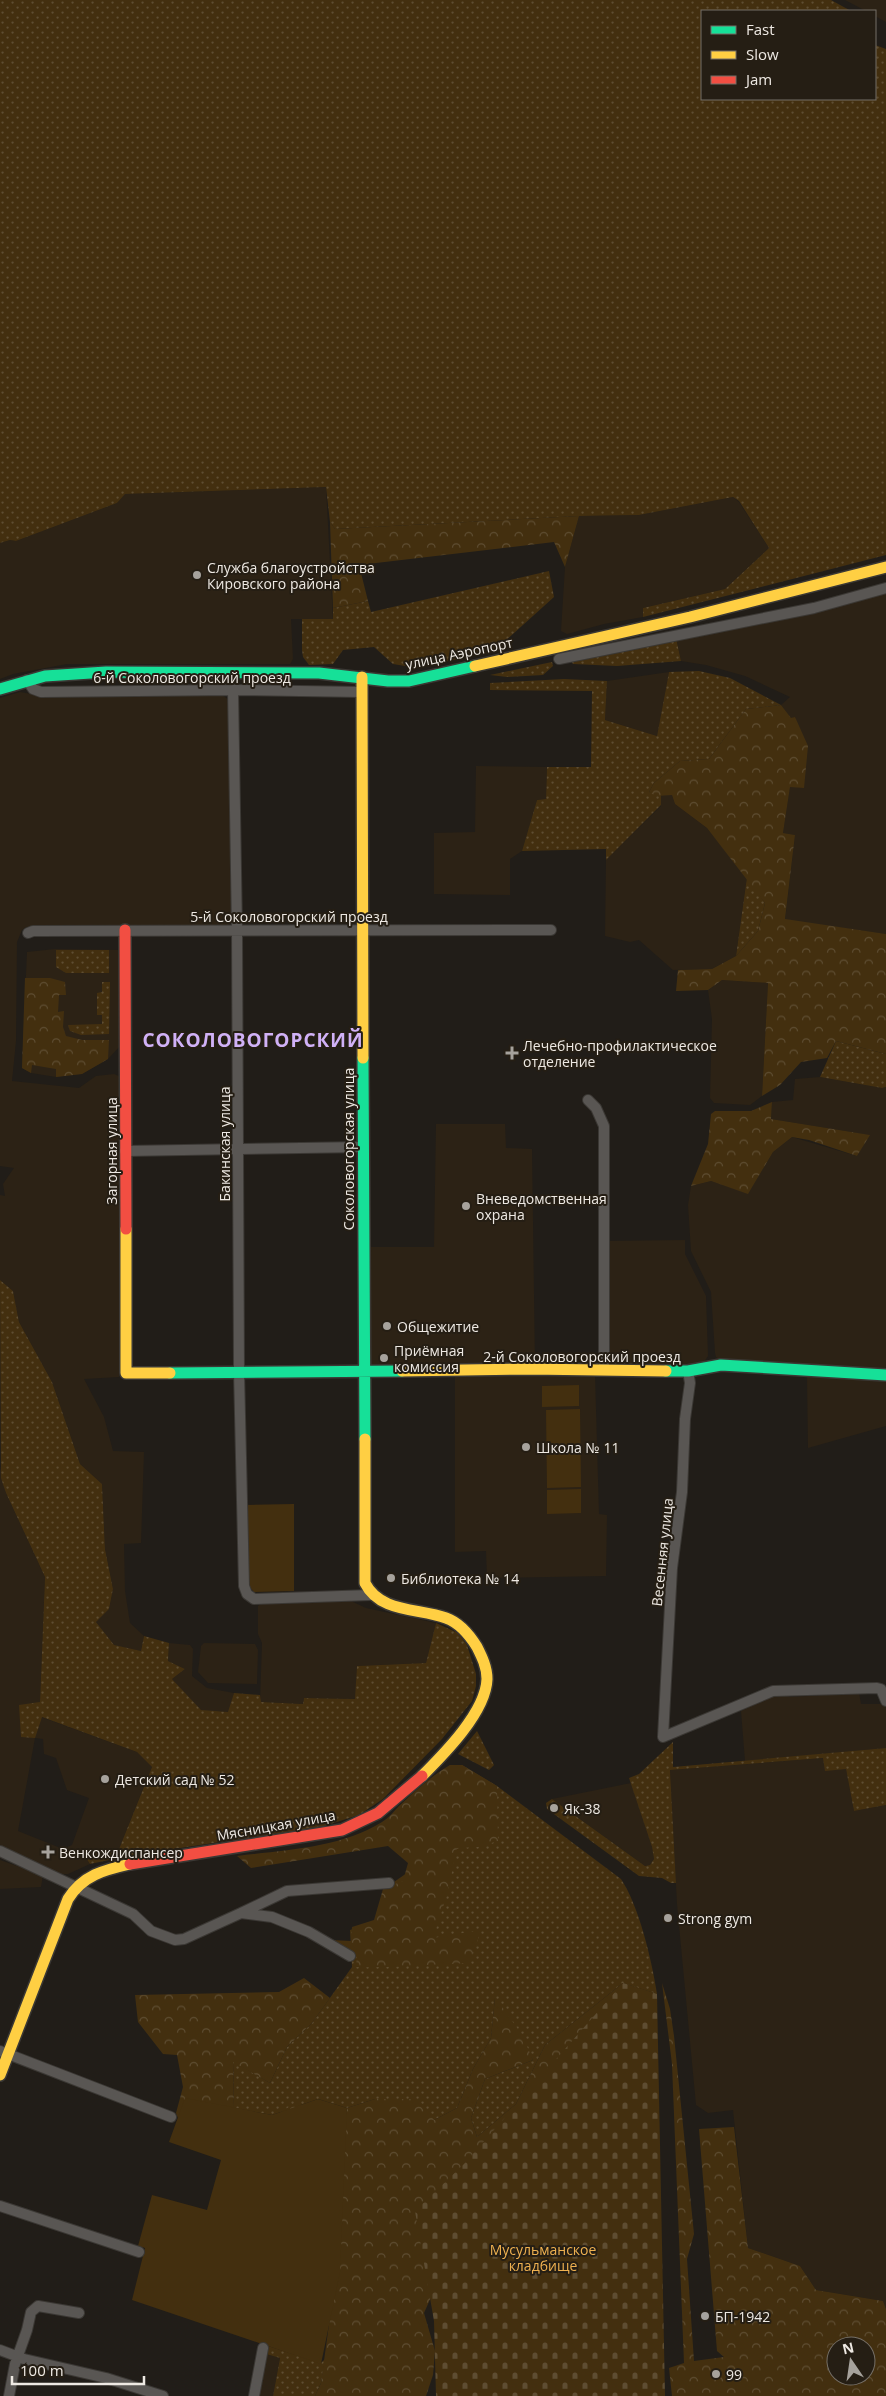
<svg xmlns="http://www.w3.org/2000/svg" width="886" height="2396" font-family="'Open Sans',sans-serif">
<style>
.built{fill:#2c2215;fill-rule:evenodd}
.grass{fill:url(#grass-dots)}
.forest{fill:url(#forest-crowns);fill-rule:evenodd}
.cemetery{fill:url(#cemetery-stones)}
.pitch{fill:#432f0f}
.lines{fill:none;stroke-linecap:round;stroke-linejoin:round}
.street-casing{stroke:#3b3834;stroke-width:12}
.fast-casing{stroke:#3b3834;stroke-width:14}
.slow-casing{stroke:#3b3834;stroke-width:14}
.jam-casing{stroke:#3b3834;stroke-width:14}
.street{stroke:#595653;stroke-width:10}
.fast{stroke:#16e098;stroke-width:11}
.slow{stroke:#ffcf43;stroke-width:11}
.jam{stroke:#f24e42;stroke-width:11}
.poi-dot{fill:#a6a29c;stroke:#251e14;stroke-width:2}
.labels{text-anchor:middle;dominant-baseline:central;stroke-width:4;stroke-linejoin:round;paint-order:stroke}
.poi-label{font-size:14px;fill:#eee9e3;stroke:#251e14;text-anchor:start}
.street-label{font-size:14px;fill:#eee9e3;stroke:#251e14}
.park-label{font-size:14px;fill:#efb150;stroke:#251e14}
.district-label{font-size:19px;font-weight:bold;letter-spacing:1px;fill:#d0b1f6;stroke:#251e14}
</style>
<defs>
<pattern id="grass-dots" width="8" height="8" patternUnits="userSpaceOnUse" patternTransform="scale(1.25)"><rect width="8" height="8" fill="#432f0f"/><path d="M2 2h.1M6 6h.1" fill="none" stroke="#5e4d32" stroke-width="1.8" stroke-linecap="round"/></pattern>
<pattern id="forest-crowns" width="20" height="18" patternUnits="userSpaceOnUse" patternTransform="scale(1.25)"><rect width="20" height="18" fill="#432f0f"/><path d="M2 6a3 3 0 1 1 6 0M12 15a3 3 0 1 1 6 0" fill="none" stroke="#5e4d32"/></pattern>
<pattern id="cemetery-stones" width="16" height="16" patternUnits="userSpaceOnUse" patternTransform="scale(1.25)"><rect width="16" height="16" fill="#432f0f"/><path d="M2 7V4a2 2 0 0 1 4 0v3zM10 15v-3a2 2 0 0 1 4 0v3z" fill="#5e4d32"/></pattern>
</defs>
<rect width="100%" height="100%" fill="#211d18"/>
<!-- built -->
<path class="built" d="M845 0H886V22L875 16V11H866Z
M326 487 333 619H291L293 659 290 664H67L13 674 0 679V543L10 540 16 541 117 503 124 494Z
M733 497 739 502 769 548 725 589 643 608V617L604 624 567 634 561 631 565 567 579 516 639 515Z
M886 591V934L785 920 795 835 783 833 790 786 804 788 795 717 791 719 781 705 790 697 745 676 706 665 681 661 676 638Z
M669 672 657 736 605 720 607 681Z
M20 692 37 695 220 693 230 701 232 918 230 924 226 926 26 927 22 930 17 942 16 1041 12 1081 79 1088 96 1076 114 1074 121 1077 119 1377 84 1379 104 1417 113 1451 144 1452 141 1543 124 1544 125 1591 130 1623 144 1636 141 1651 114 1646 96 1622 109 1609 113 1589 105 1549 102 1484 80 1464 52 1382 19 1322 13 1291 0 1280V1195L5 1196 3 1184 14 1168 0 1166V698Z
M476 766 547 767 546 799 537 800 522 851 510 859V895L434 894V833L475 832Z
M661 795H672L675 804 707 828 747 877 736 956 712 969 673 970 639 940 630 942 605 936 606 860 661 806Z
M55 949 123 950 122 1044 108 1059 82 1074 56 1077 31 1073 22 1068 27 952Z
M722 980 768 983 762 1096 750 1105 714 1103 710 1098 712 1019 708 990Z
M820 1077 882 1088 886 1087V1369L722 1361 716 1357 715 1353 711 1292 691 1251 688 1205 691 1186 711 1181 748 1193 773 1152 792 1137 857 1156 869 1135 771 1119 772 1102 793 1100 795 1079Z
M436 1124H505L506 1148 532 1149 535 1367 371 1366 370 1247H434Z
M685 1240V1254L706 1296 708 1356 704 1362 692 1365 610 1366 608 1241Z
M455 1374H595L599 1514 607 1515 606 1576 487 1578 486 1551 455 1552Z
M807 1377 886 1380V1426L808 1448Z
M0 1466 6 1493 45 1577 40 1703 41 1717 137 1752 152 1767 119 1849H86L84 1855 90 1864 68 1874H57L0 1847ZM35 1738 43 1739 44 1754 56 1758 67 1790 89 1798 72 1845 63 1849 18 1831Z
M351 1601 366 1608 436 1623 426 1663 357 1666 356 1699 304 1698 303 1704 260 1702 262 1643 258 1634V1606L262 1603Z
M169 1643 190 1645 193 1649 192 1676 207 1688 234 1693 229 1712 201 1711 172 1679 185 1669 168 1661Z
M204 1643 255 1644 258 1650 257 1684 208 1683 198 1672 201 1646Z
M779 1693 790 1697 859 1693 861 1704H886V1748L745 1761 741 1711Z
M824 1758 846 1769 854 1811 886 1805V2309L883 2301 816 2290 800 2266 748 2248 733 2110 708 2113 696 2105 677 1904 670 1770Z
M631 1783 652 1847 654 1859 650 1865 645 1866 552 1799Z
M0 1860 43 1875 41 1887 0 1889Z
M266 2354 280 2358 273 2396H258Z"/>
<!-- grass -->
<path class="grass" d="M0 0H831L851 11H702V99H875V45L886 49V555L643 617V608L725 589 769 548 739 501 733 497 639 515 579 516 335 529 330 522 326 487 125 494 117 503 16 541 10 540 0 543Z
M549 571 554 597 494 651 489 653 433 664 405 666 393 664 374 647 343 650 333 664 309 665 303 657 302 650V619H333V608L368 601 371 612Z
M676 638 681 661 617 666 573 664 570 659Z
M552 662 553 666 543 675 507 677 490 675Z
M699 671 730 678 781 705 746 709 709 759 680 761 654 783 649 792 661 795V805L606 860V849L522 851 537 800 546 799 547 767H591L592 691 490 690V683L564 679 607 681 605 720 657 736 669 672Z
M747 877 765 903 758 931 736 956Z
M56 950H109V973H66L56 967Z
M102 982H110L109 1034 81 1035 70 1031 68 1025 102 1024V1015H97V993L102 992Z
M836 1041 886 1054V1087L882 1088 820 1077Z
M0 1280 13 1291 19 1322 52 1382 80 1464 102 1484 105 1549 113 1589 109 1609 96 1622 114 1645 141 1651 144 1636 169 1643 168 1661 185 1669 172 1679 201 1710 228 1712 234 1693 260 1695 261 1702 303 1704 304 1698 355 1699 357 1666 426 1663 436 1623 458 1633 467 1645 476 1674V1686L472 1701 442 1739 383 1799 359 1815 324 1826 128 1856 90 1864 84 1855 86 1849H119L152 1767 137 1752 42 1717 35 1738 21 1737 19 1705 40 1702 45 1577 6 1493 1 1478Z
M477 1731 494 1765 489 1770 458 1754Z
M673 1742V1767L886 1748V1805L854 1811 846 1769 825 1771 823 1758 670 1770 676 1883H671L662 1878 639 1876 547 1809 546 1803 552 1799 645 1866 650 1865 654 1859 652 1847 629 1778 639 1774Z
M450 1765H462L497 1786 621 1879C639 1906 652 1961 657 1994L623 1983 545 2045 516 2104 477 2137 471 2118 485 2079 533 2060 495 1998 491 2038 473 2069 457 2108 434 2120 375 2099 347 2108 318 2099 272 2115 234 2108 233 2061 270 2083 287 2047 312 2023 352 1967 350 1930 376 1922 384 1889 414 1868Z
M268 2346 321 2363 325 2359 321 2383 315 2396H273L280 2358 266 2354Z"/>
<!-- forest -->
<path class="forest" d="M579 516 565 567 554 542 359 565 368 601 333 608 330 522 335 529Z
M781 705 791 718 795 717 808 746 804 788 790 787 783 833 795 835 785 919 886 934V1054L836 1041 827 1058 801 1062 780 1085 762 1096 768 983 722 980 708 990 676 991 678 970 712 969 736 956 758 931 765 903 707 828 675 804 672 795 656 796 649 792 654 783 680 761 709 759 746 709Z
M25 978H50L65 982 66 995H59L58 1012 64 1011 63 1027 66 1036 82 1040H109L108 1059 82 1074 56 1077V1069L32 1065 31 1073 22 1068Z
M772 1102 771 1119 870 1135 857 1156 809 1140 792 1137 773 1152 748 1194 711 1181 691 1186 708 1144 711 1114 715 1111H751Z
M450 1765H462L497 1786 498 1841 478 1847 457 1848 447 1895 433 1938 481 1930 470 1963C432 1964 394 1968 356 1967L357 1954 330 1940 351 1941 352 1927 374 1920 383 1889 403 1881 408 1863 388 1846 251 1868 237 1856C284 1850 341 1848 382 1822 389 1818 394 1811 399 1806 415 1791 430 1777 450 1765Z
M304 1978 330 1998 312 2023 287 2047 270 2083 233 2062 234 2108 184 2133 176 2113 183 2087 177 2055 163 2054 138 2022 135 1995 279 1992Z
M623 1983 657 1994 436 2286 424 2313 435 2351 433 2375 426 2396H315L321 2383 336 2273 275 2116 295 2103 322 2114 342 2140 347 2108 375 2099H418L434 2120 457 2108 473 2069 491 2038 495 1997 522 2035 533 2060 485 2079 471 2118 477 2137 516 2104 545 2045Z
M662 1983 670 2009 674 2036 694 2234 687 2259 694 2361 724 2357 717 2351 699 2129 734 2127 748 2248 800 2266 816 2290 883 2301 886 2309V2396H672L669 2368 684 2363 672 2064ZM836 2346H866V2376H836Z"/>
<!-- cemetery -->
<path class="cemetery" d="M623 1983 657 1994 665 2396H436L434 2321 415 2211 464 2164Z"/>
<!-- pitch -->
<path class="pitch" d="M579 1385V1406L542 1407V1386Z
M580 1409 581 1487 547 1488 546 1410Z
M581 1489V1513L547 1514V1490Z
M294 1504V1591L254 1592 248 1585 246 1505Z
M185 2098 272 2115 318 2099 347 2108 340 2272 321 2364 132 2300 145 2248 138 2246 152 2195 207 2210 221 2160 169 2142Z"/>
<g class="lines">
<defs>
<path id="street" d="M559 659 814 608 886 588
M27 680 33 689 41 692 233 690 361 692
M233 690 237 930 239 1372 244 1586 247 1594 254 1599 371 1595
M28 933 33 931 551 930
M588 1100 596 1108 604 1126V1369
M125 1151 363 1147
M688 1371 690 1383 685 1419 682 1492 672 1568 663 1737 773 1691 877 1688 881 1689 886 1701
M0 1851 133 1914 151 1931 175 1940 184 1939 241 1913 272 1917 309 1932 350 1956
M241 1913 287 1891 389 1883
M0 2051 171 2117
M0 2206 139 2252
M0 2350 24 2359 106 2378 163 2396
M9 2396 15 2364 27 2330 31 2312 38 2306 79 2313
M254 2396 263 2348"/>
<path id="fast" d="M0 689 45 676 106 672 319 673 388 681H409L475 666
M363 1058 365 1439
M666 1371H688L721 1365 886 1375
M170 1373 402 1371"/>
<path id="slow" d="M475 666 690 617 886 567
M362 677 363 1058
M126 1229V1373H170
M402 1371 531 1369 666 1371
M365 1439V1583C380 1613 419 1608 446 1618 460 1623 469 1634 477 1647 482 1657 487 1667 487 1679 486 1712 444 1754 422 1776
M0 2075 68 1899C83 1875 104 1870 130 1864"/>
<path id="jam" d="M125 930 126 1229
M130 1864 342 1830 378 1813 422 1776"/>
</defs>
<!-- street casing -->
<use href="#street" class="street-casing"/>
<!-- fast casing -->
<use href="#fast" class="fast-casing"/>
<!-- slow casing -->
<use href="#slow" class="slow-casing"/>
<!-- jam casing -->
<use href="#jam" class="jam-casing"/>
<!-- street -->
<use href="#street" class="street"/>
<!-- fast -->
<use href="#fast" class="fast"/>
<!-- slow -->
<use href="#slow" class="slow"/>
<!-- jam -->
<use href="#jam" class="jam"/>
</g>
<!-- markers -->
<g class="poi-dot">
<circle cx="197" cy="575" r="5"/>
<path d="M509.5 1045.5h5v5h5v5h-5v5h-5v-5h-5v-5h5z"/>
<circle cx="466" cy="1206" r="5"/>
<circle cx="387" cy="1326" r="5"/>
<circle cx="384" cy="1358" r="5"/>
<circle cx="526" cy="1447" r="5"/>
<circle cx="391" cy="1578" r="5"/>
<circle cx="105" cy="1779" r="5"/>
<circle cx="554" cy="1808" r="5"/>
<path d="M45.5 1844.5h5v5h5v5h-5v5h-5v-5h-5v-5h5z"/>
<circle cx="668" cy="1918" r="5"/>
<circle cx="705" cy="2316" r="5"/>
<circle cx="716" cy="2374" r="5"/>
</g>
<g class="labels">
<!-- poi labels -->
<g class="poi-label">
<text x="207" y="567">Служба благоустройства<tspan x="207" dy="16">Кировского района</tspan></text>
<text x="523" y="1045">Лечебно-профилактическое<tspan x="523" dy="16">отделение</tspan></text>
<text x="476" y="1198">Вневедомственная<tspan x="476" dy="16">охрана</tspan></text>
<text x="397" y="1326">Общежитие</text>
<text x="394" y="1350">Приёмная<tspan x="394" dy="16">комиссия</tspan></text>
<text x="536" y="1447">Школа № 11</text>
<text x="401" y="1578">Библиотека № 14</text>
<text x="115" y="1779">Детский сад № 52</text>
<text x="564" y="1808">Як-38</text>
<text x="59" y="1852">Венкождиспансер</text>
<text x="678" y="1918">Strong gym</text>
<text x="715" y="2316">БП-1942</text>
<text x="726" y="2374">99</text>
</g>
<!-- street labels -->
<g class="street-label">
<text transform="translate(459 653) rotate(-12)">улица Аэропорт</text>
<text x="192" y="677">6-й Соколовогорский проезд</text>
<text x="289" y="916">5-й Соколовогорский проезд</text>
<text transform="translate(224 1144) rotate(-90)">Бакинская улица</text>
<text transform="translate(348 1149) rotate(-90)">Соколовогорская улица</text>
<text transform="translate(111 1151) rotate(-90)">Загорная улица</text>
<text x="582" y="1356">2-й Соколовогорский проезд</text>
<text transform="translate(662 1552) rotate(-84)">Весенняя улица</text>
<text transform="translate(276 1825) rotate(-10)">Мясницкая улица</text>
</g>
<!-- park labels -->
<g class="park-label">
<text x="543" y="2249">Мусульманское<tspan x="543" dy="16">кладбище</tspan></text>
</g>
<!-- district labels -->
<g class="district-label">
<text x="253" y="1040">СОКОЛОВОГОРСКИЙ</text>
</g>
</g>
<!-- legend -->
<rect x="701" y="10" width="175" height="90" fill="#251e14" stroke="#756f67"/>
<rect x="711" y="26" width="25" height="8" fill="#16e098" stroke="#756f67"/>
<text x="746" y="35" font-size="15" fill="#eee9e3">Fast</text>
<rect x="711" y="51" width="25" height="8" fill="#ffcf43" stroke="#756f67"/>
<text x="746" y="60" font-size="15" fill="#eee9e3">Slow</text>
<rect x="711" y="76" width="25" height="8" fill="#f24e42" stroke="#756f67"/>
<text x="746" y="85" font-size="15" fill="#eee9e3">Jam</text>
<!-- north arrow -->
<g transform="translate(851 2361) rotate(347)"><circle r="24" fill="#251e14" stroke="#756f67"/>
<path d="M0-4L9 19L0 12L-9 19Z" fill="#a6a29c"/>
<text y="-8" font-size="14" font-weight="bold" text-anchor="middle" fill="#eee9e3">N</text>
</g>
<!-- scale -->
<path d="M12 2376v8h132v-8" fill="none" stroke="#eee9e3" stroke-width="2.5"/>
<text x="20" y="2376" font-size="15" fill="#eee9e3" stroke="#251e14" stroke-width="4" paint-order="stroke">100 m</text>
</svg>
